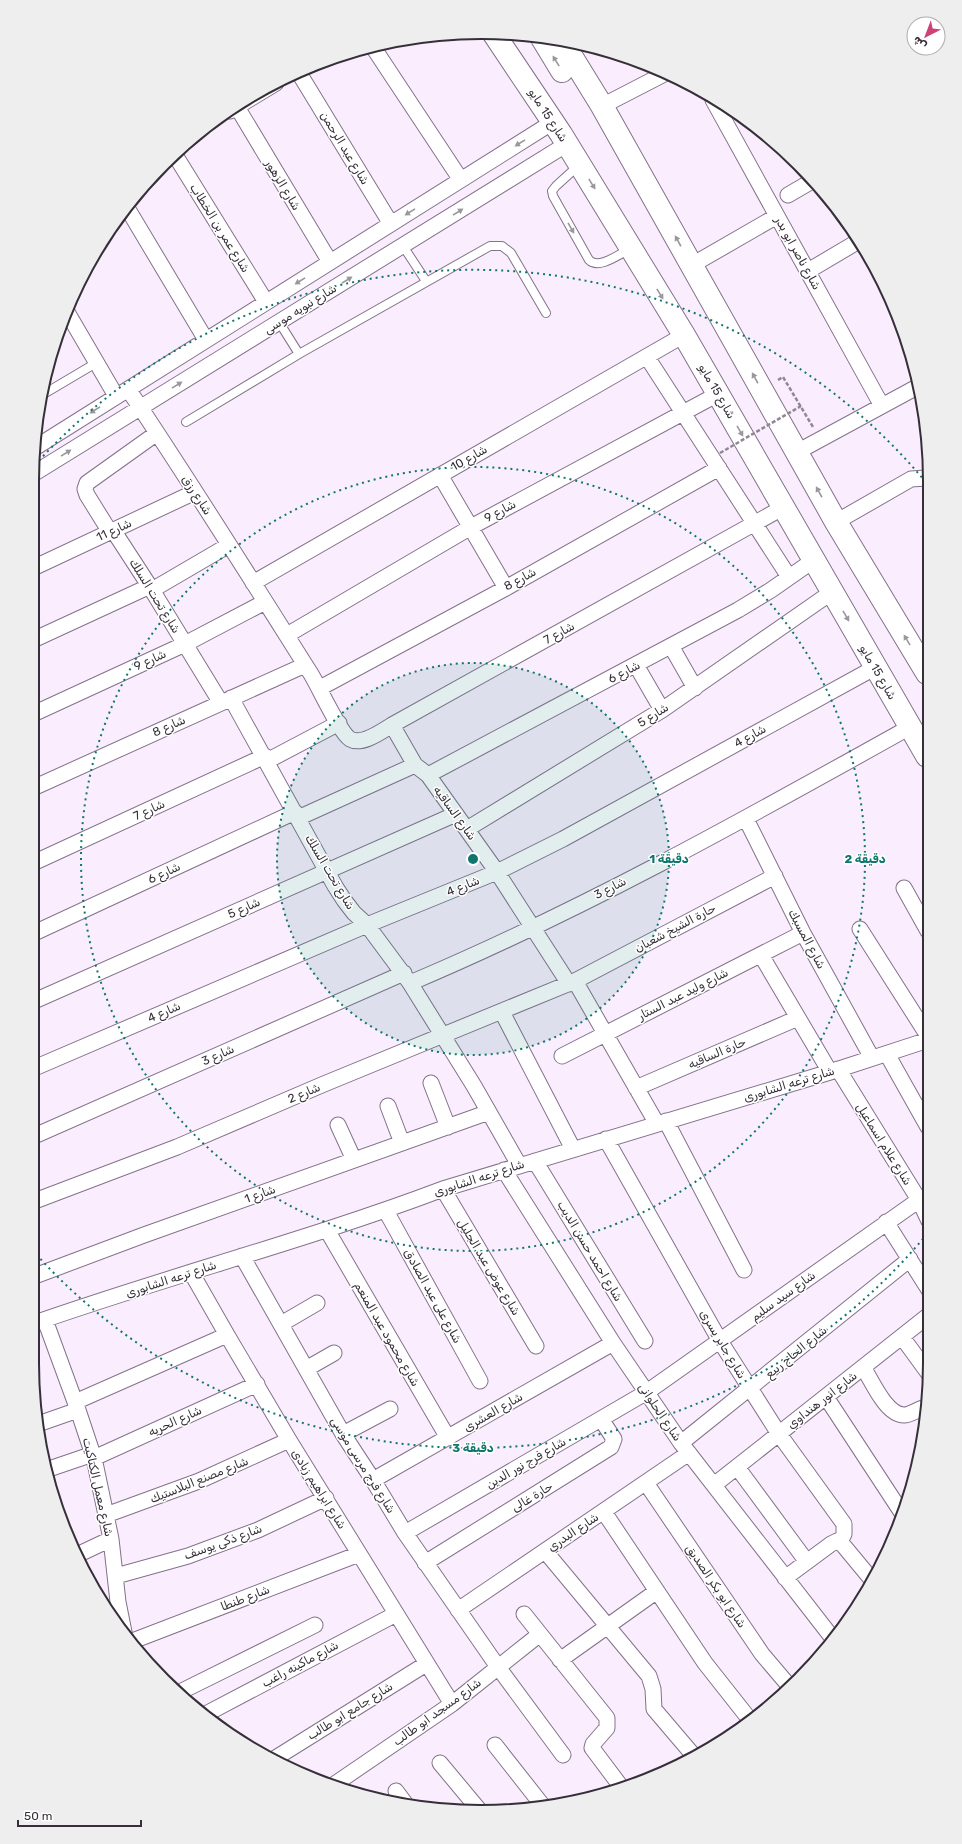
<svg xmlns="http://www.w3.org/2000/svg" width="962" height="1844" font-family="Rubik,Cairo,sans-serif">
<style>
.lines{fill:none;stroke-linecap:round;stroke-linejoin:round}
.lane-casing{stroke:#83728a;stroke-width:10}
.street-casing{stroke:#83728a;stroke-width:17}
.secondary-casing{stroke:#83728a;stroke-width:24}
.path{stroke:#908794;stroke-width:2.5;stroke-dasharray:4 2;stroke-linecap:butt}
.lane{stroke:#fff;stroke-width:8}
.street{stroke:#fff;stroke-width:15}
.secondary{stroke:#fff;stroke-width:22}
.path-bridge{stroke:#908794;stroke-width:2.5;stroke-dasharray:4 2;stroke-linecap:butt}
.oneway{fill:#9a979c}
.ring{fill:none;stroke:#0f766e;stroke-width:2;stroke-dasharray:2 4}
.labels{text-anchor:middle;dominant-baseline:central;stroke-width:3;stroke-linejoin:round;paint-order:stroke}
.street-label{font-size:12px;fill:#362f39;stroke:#fff}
.rim{fill:none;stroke:#362f39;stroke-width:2}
.centre{fill:#0f766e;stroke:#fff;stroke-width:2}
.ring-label{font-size:12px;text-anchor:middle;font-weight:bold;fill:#0f766e;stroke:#fff;stroke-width:3;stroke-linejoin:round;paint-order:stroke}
</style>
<rect width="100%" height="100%" fill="#faeefe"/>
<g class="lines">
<defs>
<path id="lane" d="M579 165 556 186 552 191 553 196 589 260C599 270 619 254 630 249
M403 246 426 281
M279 322 299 354
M42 395 96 363
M186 422 299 354 490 246H502L511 253 546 313"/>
<path id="street" d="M373 47 461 180
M299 73 391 224
M713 100 882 406
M602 106 666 73
M237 107 330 262
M230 111 276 83
M175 155 266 302
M788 195 812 181
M126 206 206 340
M692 265 777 216
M808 271 857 242
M67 312 116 396
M647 357 789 577
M128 389C191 483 251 579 311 674 319 687 340 733 350 739 362 746 382 731 392 725L784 507
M33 449 553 122
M797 452 917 387
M33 474 567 144
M440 475 506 588
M836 522 911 479 926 478
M113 530 152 590 221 703
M110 532 87 495 85 489 87 483 157 433
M33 568 195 492
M253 583 684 335
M152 590 229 545
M287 635 471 527 718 394
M33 640 150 586
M671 646 695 688
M636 665 662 710
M320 688 506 588 719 468
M231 698 335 886 344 900 354 913 367 925 410 983 474 1086 519 1165
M33 714 185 644 265 602
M392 725 415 765 428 775 497 872 569 984
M267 761 339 723
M428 775 738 610 771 590 814 560
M33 788 305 665
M298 818 415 765
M746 819 803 933 872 1058
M467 829 662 710 832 592
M33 863 265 756
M904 888 928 931
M860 929 928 1036
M32 934 295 812
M761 955 830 1072
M575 981 657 1124
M410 983C583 910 747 818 910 727
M32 1002 456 814
M502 1012 573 1149
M887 1054 928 1127
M562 1056 803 933
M32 1069 367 925 497 872 563 839 876 667
M838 1069 919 1200 929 1221
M431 1083 448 1127
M636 1088 798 1018
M388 1106 402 1143
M666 1121 744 1270
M338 1125 354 1160
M32 1137 404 973
M606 1139 720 1341 779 1434 844 1524V1534L840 1542
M535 1161 645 1341
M504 1170 613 1343 681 1443 834 1640
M443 1189 536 1346
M32 1202 177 1147 324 1084 575 981 775 876
M386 1211 480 1381
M886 1222 929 1290
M327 1230 448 1438
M242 1256 343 1434 373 1480 405 1533 498 1667 563 1755
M191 1272 227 1335 289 1440 452 1704
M32 1277 144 1235 489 1112
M45 1320 78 1410 94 1458 111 1539 118 1602 125 1637
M32 1324C168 1276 308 1240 443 1189L830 1072 928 1040
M281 1324 317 1303
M902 1337 929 1374
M863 1367C872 1381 886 1415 904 1415 911 1415 919 1408 927 1407
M306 1369 334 1353
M826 1397 902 1513
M75 1402 227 1335
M38 1424 78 1410
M343 1434 390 1409
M681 1443 910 1259
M94 1458 257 1384
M737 1467 807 1562
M46 1470 93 1454
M373 1480 613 1343
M646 1483 762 1654 790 1687
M714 1485 929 1315
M604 1512 705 1663 750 1720
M106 1515 199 1481 289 1440
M405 1533 647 1392 919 1200
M545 1551 649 1676 653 1689 654 1709 694 1756
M77 1555 111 1539
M425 1563 611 1447 614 1439 601 1419
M116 1576 188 1556 258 1530 326 1498
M785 1578 831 1544 837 1541 843 1545 872 1580
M458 1610 689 1453
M524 1614 607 1718V1728L593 1744 592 1748 622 1788
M130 1642 359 1554
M560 1660 657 1591
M178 1693 315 1625
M204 1715 396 1614
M495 1745 543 1806
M274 1759 426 1664
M440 1763 480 1811
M332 1786 452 1704 540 1634
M396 1791 405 1803"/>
<path id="secondary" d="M494 34 561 134 684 335 927 756
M542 38 562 71
M562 41 602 106 836 522 927 673"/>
</defs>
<!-- lane casing -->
<use href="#lane" class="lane-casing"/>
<!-- street casing -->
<use href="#street" class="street-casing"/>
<!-- secondary casing -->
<use href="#secondary" class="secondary-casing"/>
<!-- path -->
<path class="path" d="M778 380 783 377 813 427"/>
<!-- lane -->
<use href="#lane" class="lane"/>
<!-- street -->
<use href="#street" class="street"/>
<!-- secondary -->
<use href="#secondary" class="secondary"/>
<!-- path-bridge -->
<path class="path-bridge" d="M720 453 801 406"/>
</g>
<!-- one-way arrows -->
<defs><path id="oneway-solid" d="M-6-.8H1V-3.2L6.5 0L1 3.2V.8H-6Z"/></defs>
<g class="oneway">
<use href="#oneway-solid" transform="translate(556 61) rotate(-122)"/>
<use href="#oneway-solid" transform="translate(520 143) rotate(148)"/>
<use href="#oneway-solid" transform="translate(592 184) rotate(58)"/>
<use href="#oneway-solid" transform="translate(410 212) rotate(148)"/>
<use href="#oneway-solid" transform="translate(458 212) rotate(-32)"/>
<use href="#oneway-solid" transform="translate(571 228) rotate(60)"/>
<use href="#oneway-solid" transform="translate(678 241) rotate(-119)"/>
<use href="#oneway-solid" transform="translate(347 280) rotate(-32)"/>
<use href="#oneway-solid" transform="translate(300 281) rotate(148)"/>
<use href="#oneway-solid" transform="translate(660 294) rotate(58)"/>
<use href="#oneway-solid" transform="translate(755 378) rotate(-119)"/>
<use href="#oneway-solid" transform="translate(177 385) rotate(-32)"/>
<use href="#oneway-solid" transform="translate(95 410) rotate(148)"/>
<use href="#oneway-solid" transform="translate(740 431) rotate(60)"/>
<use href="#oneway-solid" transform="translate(66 453) rotate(-32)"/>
<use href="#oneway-solid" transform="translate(819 492) rotate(-119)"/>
<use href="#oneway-solid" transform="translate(846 616) rotate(60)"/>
<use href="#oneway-solid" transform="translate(907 640) rotate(-121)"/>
</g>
<!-- distance rings -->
<circle cx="473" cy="859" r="196" fill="#0f766e" fill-opacity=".12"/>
<g class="ring">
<circle cx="473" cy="859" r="196"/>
<circle cx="473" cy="859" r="392"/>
<path d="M927 1234A589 589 0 0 1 35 1253M35 465A589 589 0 0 1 924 480"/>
</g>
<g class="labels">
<!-- street labels -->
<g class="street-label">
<text transform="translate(548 115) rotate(57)">شارع 15 مايو</text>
<text transform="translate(345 148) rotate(59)">شارع عبد الرحمن</text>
<text transform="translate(283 185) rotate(59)">شارع الزهور</text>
<text transform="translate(220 228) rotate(58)">شارع عمر بن الخطاب</text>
<text transform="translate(798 253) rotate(61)">شارع ناصر ابو بدر</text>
<text transform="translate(300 309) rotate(-32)">شارع نبويه موسى</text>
<text transform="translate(717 391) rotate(60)">شارع 15 مايو</text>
<text transform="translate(469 458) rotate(-30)">شارع 10</text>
<text transform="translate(197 495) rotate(57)">شارع رزق</text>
<text transform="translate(500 511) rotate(-28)">شارع 9</text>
<text transform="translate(114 530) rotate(-25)">شارع 11</text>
<text transform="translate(520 579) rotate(-29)">شارع 8</text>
<text transform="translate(155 596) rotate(58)">شارع تحت السلك</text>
<text transform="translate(559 633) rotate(-29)">شارع 7</text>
<text transform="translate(150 660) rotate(-25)">شارع 9</text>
<text transform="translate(624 672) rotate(-28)">شارع 6</text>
<text transform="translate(878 672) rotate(60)">شارع 15 مايو</text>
<text transform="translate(653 715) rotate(-32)">شارع 5</text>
<text transform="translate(169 726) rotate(-24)">شارع 8</text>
<text transform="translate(750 736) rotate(-29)">شارع 4</text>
<text transform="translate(149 810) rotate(-25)">شارع 7</text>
<text transform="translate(455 813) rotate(54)">شارع الساقيه</text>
<text transform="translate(330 872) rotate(59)">شارع تحت السلك</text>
<text transform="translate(164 873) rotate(-25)">شارع 6</text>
<text transform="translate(463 886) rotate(-22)">شارع 4</text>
<text transform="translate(610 888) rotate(-27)">شارع 3</text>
<text transform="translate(244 908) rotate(-24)">شارع 5</text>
<text transform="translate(675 928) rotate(-28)">حارة الشيخ شعبان</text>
<text transform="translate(807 939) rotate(62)">شارع المسبك</text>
<text transform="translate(683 994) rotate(-27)">شارع وليد عبد الستار</text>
<text transform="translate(164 1012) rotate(-23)">شارع 4</text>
<text transform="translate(717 1053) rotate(-23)">حارة الساقيه</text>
<text transform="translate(218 1055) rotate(-24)">شارع 3</text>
<text transform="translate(789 1084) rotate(-17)">شارع ترعه الشابورى</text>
<text transform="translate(304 1093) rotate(-23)">شارع 2</text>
<text transform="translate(884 1144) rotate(58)">شارع علام اسماعيل</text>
<text transform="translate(479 1178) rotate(-18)">شارع ترعه الشابورى</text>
<text transform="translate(260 1194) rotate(-20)">شارع 1</text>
<text transform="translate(590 1251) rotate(59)">شارع احمد حسن الديب</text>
<text transform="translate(489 1267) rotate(59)">شارع عوض عبد الجليل</text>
<text transform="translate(171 1279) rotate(-18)">شارع ترعه الشابورى</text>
<text transform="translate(433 1296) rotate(61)">شارع على عبد الصادق</text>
<text transform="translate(783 1296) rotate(-36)">شارع سيد سليم</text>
<text transform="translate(387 1334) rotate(60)">شارع محمود عبد المنعم</text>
<text transform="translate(723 1344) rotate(59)">شارع جابر يسرى</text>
<text transform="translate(796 1352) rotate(-39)">شارع الحاج ربيع</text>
<text transform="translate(822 1400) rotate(-38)">شارع انور هنداوي</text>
<text transform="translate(493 1412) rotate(-30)">شارع العشرى</text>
<text transform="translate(660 1412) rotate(56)">شارع الحلوانى</text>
<text transform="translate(175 1421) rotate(-24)">شارع الحريه</text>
<text transform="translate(526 1463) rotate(-30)">شارع فرج نور الدين</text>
<text transform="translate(363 1465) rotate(58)">شارع فرج مرسى موسي</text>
<text transform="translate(199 1480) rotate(-22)">شارع مصنع البلاستيك</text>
<text transform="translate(98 1487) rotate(77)">شارع معمل الكتاكيت</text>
<text transform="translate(319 1489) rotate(58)">شارع ابراهيم زبادى</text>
<text transform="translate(532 1497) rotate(-32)">حارة غالى</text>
<text transform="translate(573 1532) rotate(-34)">شارع البدري</text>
<text transform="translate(223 1542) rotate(-20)">شارع ذكى يوسف</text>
<text transform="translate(716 1586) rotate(56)">شارع ابو بكر الصديق</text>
<text transform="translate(245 1598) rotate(-21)">شارع طنطا</text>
<text transform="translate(300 1664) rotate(-28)">شارع ماكينه راغب</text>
<text transform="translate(350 1711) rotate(-32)">شارع جامع ابو طالب</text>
<text transform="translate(437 1712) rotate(-36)">شارع مسجد ابو طالب</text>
</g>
</g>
<!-- crop -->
<path d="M0 0H962V1844H0ZM481 39H481A442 442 0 0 1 923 481V1363A442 442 0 0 1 481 1805H481A442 442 0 0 1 39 1363V481A442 442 0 0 1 481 39Z" fill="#efeeef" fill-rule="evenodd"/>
<path class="rim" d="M481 39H481A442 442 0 0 1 923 481V1363A442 442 0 0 1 481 1805H481A442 442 0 0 1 39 1363V481A442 442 0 0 1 481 39Z"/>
<circle cx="473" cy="859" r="6" class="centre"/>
<g class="ring-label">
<text x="669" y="863">1 دقيقة</text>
<text x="865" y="863">2 دقيقة</text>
<text x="473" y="1452">3 دقيقة</text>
</g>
<!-- north arrow -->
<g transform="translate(926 36) rotate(222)"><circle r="19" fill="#ffffff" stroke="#afacb0"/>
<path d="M0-3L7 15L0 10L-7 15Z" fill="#cd4277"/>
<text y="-6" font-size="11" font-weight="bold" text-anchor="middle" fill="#362f39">ش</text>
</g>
<!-- scale -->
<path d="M18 1820v6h123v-6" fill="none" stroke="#362f39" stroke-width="2"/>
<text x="24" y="1820" font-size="12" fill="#362f39" stroke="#ffffff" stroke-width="3" paint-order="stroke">50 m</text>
</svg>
